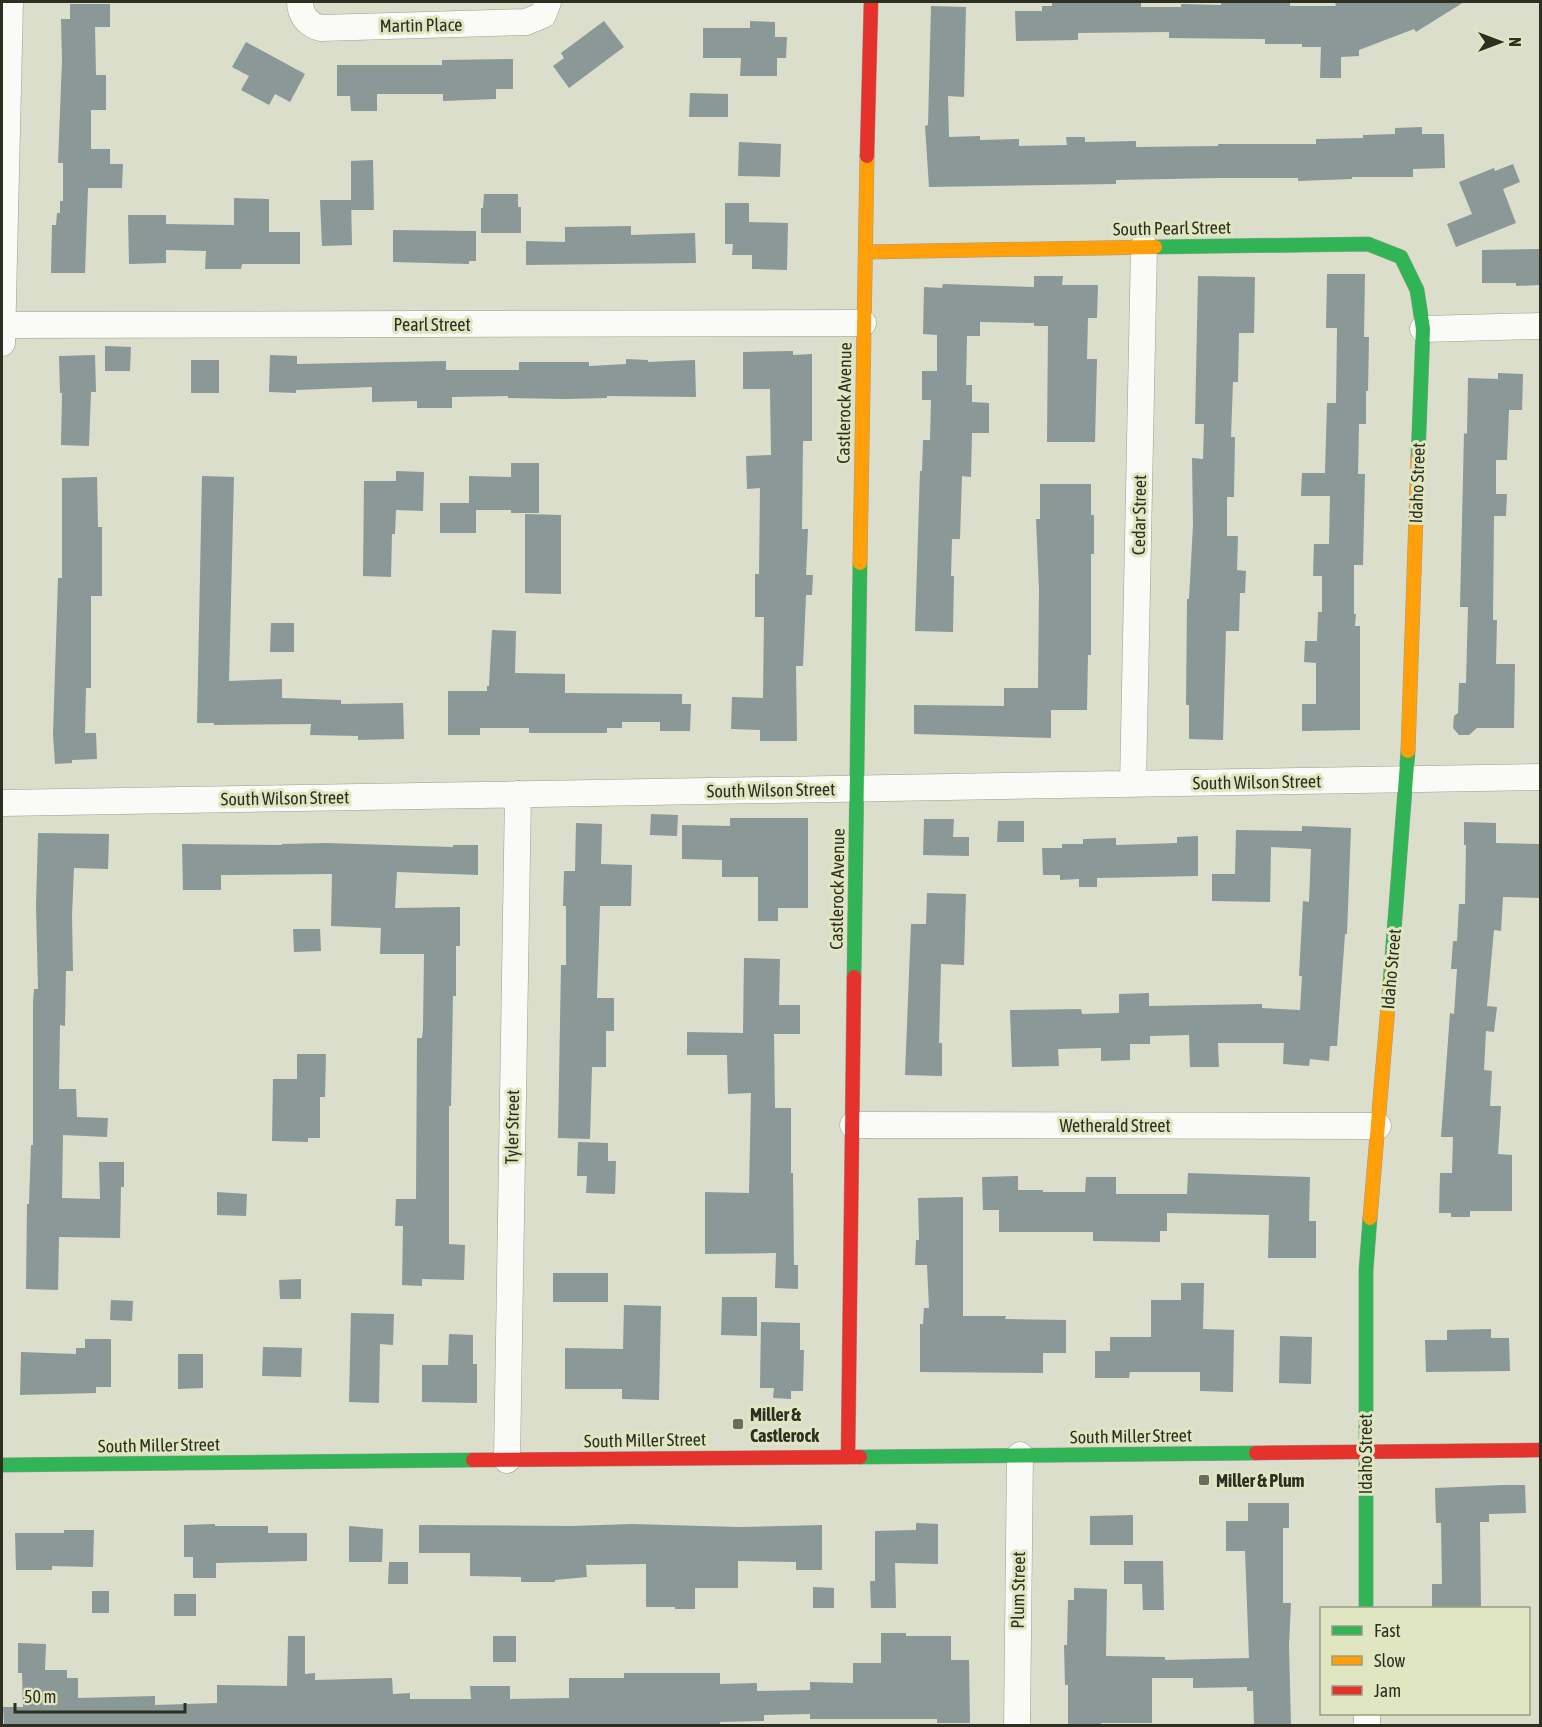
<svg xmlns="http://www.w3.org/2000/svg" width="1542" height="1727" font-family="'Asap Condensed',sans-serif">
<style>
.building{fill:#8a9897}
.lines{fill:none;stroke-linecap:round;stroke-linejoin:round}
.street-casing{stroke:#9c9e8f;stroke-width:27}
.fast-casing{stroke:#9c9e8f;stroke-width:15}
.slow-casing{stroke:#9c9e8f;stroke-width:15}
.jam-casing{stroke:#9c9e8f;stroke-width:15}
.street{stroke:#fafaf7;stroke-width:26}
.fast{stroke:#30b455;stroke-width:14}
.slow{stroke:#ff9f0a;stroke-width:14}
.jam{stroke:#e5322d;stroke-width:14}
.poi-dot{fill:#6a6c5c;stroke:#e1e6c2;stroke-width:2}
.labels{text-anchor:middle;dominant-baseline:central;stroke-width:6;stroke-linejoin:round;paint-order:stroke}
.street-label{font-size:18px;fill:#2d2f21;stroke:#e1e6c2}
.poi-label{font-size:18px;font-weight:bold;fill:#2d2f21;stroke:#e1e6c2;text-anchor:start}
</style>
<rect width="100%" height="100%" fill="#dbdeca"/>
<!-- building -->
<path class="building" d="M1085 2H1141V7H1181V4L1221 5V2H1290V6H1336L1335 2H1464L1416 32 1414 29 1359 50V56L1341 57V78H1320L1321 47H1302V44H1265V39L1169 38V32L1078 33V40L1016 41 1015 11H1042V6H1052V3Z
M70 4H110V27H95L96 75H106V110H91V149H110V164H123L122 188H88L85 273H51L52 225H56L57 213H60V201H63V163H58L62 60 61 19H70Z
M931 6 966 7 964 97 948 96 949 137 980 136V140L1019 139V146L1067 145 1066 137H1085V142L1136 141V147L1218 146V144H1316V139L1363 138V135L1395 134V128L1422 127V134H1444L1445 168 1413 169V177H1352V179L1298 181V178H1218L1116 180V184L929 187 925 126 928 125Z
M604 21 624 47 569 88 553 66 564 58 561 53Z
M750 21 775 22V37H787L786 58H777V76H740L741 58H703V28H750Z
M246 42 305 74 290 102 275 94 269 105 241 90 249 76 232 67Z
M513 59V89H496V99L443 101V94H377V111H351L350 96H337V65H442V60Z
M690 93 728 94V117H689Z
M739 142 781 144 780 177 738 176Z
M373 160 374 210H351V161Z
M1513 164 1520 182 1503 189 1516 223 1456 247 1447 224 1472 214 1459 182 1494 168 1495 171Z
M484 194H518V207H521V233H481V208H483Z
M234 198 269 199V232H300V264H242L241 269H205L206 251 166 250V263L129 264 128 215H166V224L234 225Z
M320 200H351L352 245 322 246Z
M725 203H749V222L788 223 787 270 752 269V255H732L733 244H725Z
M631 226V235L695 233 696 263 526 265V241L565 242V227Z
M393 230 476 231V261H469V264L393 262Z
M1539 249 1540 285 1516 286V283H1482V250Z
M1327 274H1365L1364 337H1369L1368 391H1366V424H1359L1358 474H1365L1363 565H1354V614H1356L1355 626H1360V730L1302 731V704H1316V663L1304 662 1305 641H1317L1318 612H1322V576H1313L1314 544H1329L1330 496H1301L1302 473H1325L1327 403H1336L1337 328H1326Z
M1034 276H1063L1062 285H1098L1097 318H1088L1087 359H1097L1095 442H1047L1048 326H1034V323L980 322V336H967L966 385H972V402L989 403V433H972L971 477 962 476 960 539H952L951 576H954L953 632 915 631 920 471H922L923 440H930L931 400H922V371H937V335L923 334 924 287 942 288 943 284 1034 287Z
M1198 276 1255 277 1254 333H1239L1238 382H1233L1231 437H1235L1234 497H1227V536H1238L1237 570 1246 571 1245 593H1240L1239 631H1226L1223 740 1189 739V705H1186L1187 599H1189L1193 525 1192 458 1203 459 1204 424H1195Z
M105 346 131 347 130 371H105Z
M793 351V355L812 354V441H803L802 529H808L806 575H813L812 595H806L803 666H796L797 741H760V730L731 729 732 697 763 698 764 617H755V574H759L760 488 747 489 746 456 771 455 770 389H743V352Z
M95 355 96 392H91L89 446 61 445 62 393H60L59 356Z
M270 355 297 356V364L446 361V370H519V362H589V366L626 364V359L648 360V362L695 360 696 397 607 396V398L566 399 508 398V396L452 397V408H417V401L372 402V387L296 390V393L269 392Z
M191 360H219V393H191Z
M1498 373 1523 374 1522 410H1509L1507 460H1496V494H1507L1506 516H1494L1493 620H1497L1496 664H1515L1514 728H1477L1469 735H1459L1453 728 1454 716 1458 713 1459 683H1466L1468 607H1460L1464 433 1467 434 1468 378 1498 379Z
M511 463H539V513H511V510H476V533H440V503H469V476L511 477Z
M396 471 424 472 423 511 396 510 395 534H392L391 577 363 576 364 481H396Z
M202 476 234 477 229 681 282 679V698L341 700V704L403 703 404 739 358 740V736L310 735 311 724 214 725V723H197Z
M97 477 98 527H102V596H91V688H86L85 733H96L97 759 72 760V763L55 764 53 735 58 578H62V478Z
M1040 484H1091V515H1094V554H1091V655H1088L1087 710H1051V738L914 734V705L1004 706V688H1038L1039 590 1036 519H1040Z
M525 514 561 515V594L525 593Z
M271 623H294V652H270Z
M492 630 516 631 515 673 565 674V693L682 694V704H691L690 731H660V722H622V728H607V733H529V728H480V735H448V691H487V686H489Z
M651 814 678 815 677 836 650 835Z
M730 818H808V908H778V921H758V877H722V860L682 859V825L730 826Z
M924 819H954L953 837H969V856L923 855Z
M998 821H1024V842H997Z
M1464 822 1496 823V843L1540 844V898L1503 897 1501 931 1494 930 1487 1006 1497 1007 1494 1032 1486 1031 1484 1070 1492 1071 1490 1106H1501L1498 1154 1512 1155V1211H1470V1217H1451V1213H1439L1440 1173H1452L1453 1137H1441L1450 1013 1454 1014 1457 969H1451L1453 941H1457L1459 904H1465L1466 845H1464Z
M576 823 602 824 601 864 632 865 631 906H600L597 998H614V1031H606V1067H592L590 1139 558 1138 561 965H566V906H563L564 871H575Z
M1302 826 1351 828 1347 934H1345L1337 1046H1330L1329 1061 1310 1059 1309 1066 1283 1064 1284 1043H1218L1219 1067H1190L1189 1035 1150 1036V1044H1130V1060L1101 1061V1048L1058 1049 1059 1066 1012 1067 1010 1010 1081 1009 1082 1014 1119 1013V994L1149 993V1006L1262 1004V1008L1300 1010 1302 976H1299L1303 901 1309 902 1311 849 1271 847 1270 902 1212 901V874H1235L1236 830 1302 831Z
M38 833 109 834 108 869 74 868 72 915 73 971H66L65 1026 60 1025 59 1089H76L77 1117 108 1118 107 1137 63 1135 62 1198 100 1199 99 1162H124V1187H121L120 1238 59 1237 58 1290 26 1289 27 1204H29L31 1145H33V1002L34 989H38L36 906Z
M1198 836V876L1097 878V887H1079V879L1060 880V875H1043L1042 848H1062V844H1083V839L1116 838V845L1177 843V837Z
M326 843 453 847V845H478V875L397 872 395 908 460 907V946H456V996H453L451 1106H449V1244L465 1245 464 1280 422 1279V1286L402 1285 403 1226H395L396 1199H416L417 1038H422L423 1028 424 954H380L381 928 331 926 332 874 221 875V890H183L182 844 282 845V844Z
M927 893 966 894 964 965 941 964 939 1043H942V1076L905 1075 911 924H926Z
M293 929H320L321 951 294 952Z
M744 958 780 959 779 1005H800V1034H774L775 1108H791V1173H793L794 1265H798V1289L775 1288 776 1253 705 1254V1192L749 1193 751 1093 728 1094 727 1055H687V1032L743 1033Z
M297 1054H326L325 1097H320V1138H308V1142L272 1141 273 1079H297Z
M578 1142 608 1143V1161H616L615 1194 586 1193 587 1176H577Z
M1188 1173 1310 1177 1309 1221H1316V1258H1268L1269 1215 1167 1213V1231H1160V1242L1093 1241V1232H999V1210H983L982 1177 1018 1176V1190H1043V1192H1085L1086 1177H1116V1194H1187Z
M217 1192 247 1194 246 1216 217 1215Z
M963 1197V1316H1006L1005 1319 1066 1320V1353H1043V1373L920 1372V1324H923L924 1308H929L927 1265H915L916 1240H919L918 1198Z
M553 1273H608V1302H553Z
M301 1279V1299H280L279 1280Z
M1181 1283H1204L1203 1329 1234 1330 1233 1392 1200 1391V1372H1130L1129 1378H1095V1351H1110V1337H1151V1300H1181Z
M722 1297H757V1336L721 1335Z
M111 1300 133 1301 132 1321 110 1320Z
M624 1305 661 1306 659 1400 622 1399V1389H565V1348L623 1349Z
M351 1313 394 1314 393 1345 380 1344 379 1403 349 1402Z
M761 1322 800 1323V1350H804L803 1391H791V1399L773 1398 774 1388H760Z
M1491 1329V1338H1509L1510 1371 1426 1372 1425 1340H1447V1330Z
M449 1334 473 1335V1364H477V1403L422 1402V1365H448Z
M1280 1336 1312 1337 1311 1384 1279 1383Z
M85 1339H111V1387H96V1393L20 1395 21 1352 76 1354V1348H85Z
M263 1347 302 1348 301 1377 262 1376Z
M178 1354H203V1388L178 1389Z
M1503 1485H1525L1526 1513 1489 1514V1522H1480L1481 1608H1432V1584H1442L1441 1523H1436L1435 1488Z
M1248 1503H1289V1528H1283V1603H1291L1289 1645 1291 1725H1254L1253 1691H1247V1687L1193 1688V1678H1152V1723H1101V1725H1068V1685H1065L1064 1645H1067L1068 1600H1074V1588L1107 1589 1106 1656 1165 1657V1660L1249 1658 1245 1551H1226V1521H1248Z
M1133 1515V1545H1090V1516Z
M916 1523 938 1524V1564L895 1563 896 1608H871L870 1581H875V1531L916 1530Z
M215 1524V1526H268V1533H307V1561L216 1563V1578H193V1557H184V1525Z
M632 1524 738 1527 822 1525V1570H796V1562L738 1561V1588H695V1609H675V1607H646V1564L586 1565 587 1577 555 1580V1582H521V1577L470 1576V1553H419V1525L571 1526Z
M349 1526 383 1529 382 1562H349Z
M64 1530H94L93 1567 52 1566V1570H16L15 1533H64Z
M1124 1561H1163L1164 1610H1143L1142 1584H1124Z
M389 1562H408V1584H388Z
M813 1587 834 1588V1608H813Z
M92 1591H109V1613H92Z
M174 1594H196V1616H174Z
M881 1633H906V1636H951V1660H969L970 1723H937V1719H810V1714L764 1715V1721L720 1722V1725H4L3 1707H23L22 1673H18V1643L46 1644 45 1670H67V1678H78V1698L155 1696V1705L217 1703V1685L287 1686 288 1636H305V1674L315 1673V1680L392 1678 393 1694 410 1693V1699H471L470 1686H510V1699L569 1698V1678H624V1673H720V1684L757 1683V1691L810 1690V1682L853 1683V1663H881Z
M493 1636H516V1662H493Z"/>
<g class="lines">
<defs>
<path id="street" d="M300 2C300 15 308 25 321 28L526 22 543 15 548 2
M2 325 863 323
M1423 329 1540 326
M2 343 10 2
M1133 784 1144 246
M2 803 1540 777
M853 1125 1378 1126
M507 1460 518 794
M1367 1714V1726
M1017 1726 1020 1455"/>
<path id="fast" d="M1155 247 1368 244 1401 257 1417 290 1423 329 1418 458
M854 977 860 563
M1390 983 1408 751
M860 1457 1256 1453
M2 1465 473 1460
M1366 1608V1270L1370 1218"/>
<path id="slow" d="M866 252 1155 247
M860 563 867 156
M1408 751 1418 458
M1370 1218 1390 983"/>
<path id="jam" d="M867 156 871 2
M1256 1453 1540 1450
M848 1456 854 977
M473 1460 860 1457"/>
</defs>
<!-- street casing -->
<use href="#street" class="street-casing"/>
<!-- fast casing -->
<use href="#fast" class="fast-casing"/>
<!-- slow casing -->
<use href="#slow" class="slow-casing"/>
<!-- jam casing -->
<use href="#jam" class="jam-casing"/>
<!-- street -->
<use href="#street" class="street"/>
<!-- fast -->
<use href="#fast" class="fast"/>
<!-- slow -->
<use href="#slow" class="slow"/>
<!-- jam -->
<use href="#jam" class="jam"/>
</g>
<!-- markers -->
<g class="poi-dot">
<rect x="732" y="1418" width="12" height="12" rx="3"/>
<rect x="1198" y="1474" width="12" height="12" rx="3"/>
</g>
<g class="labels">
<!-- street labels -->
<g class="street-label">
<text transform="translate(421 25) rotate(-1)">Martin Place</text>
<text transform="translate(1172 228) rotate(-1)">South Pearl Street</text>
<text x="432" y="324">Pearl Street</text>
<text transform="translate(844 403) rotate(-89)">Castlerock Avenue</text>
<text transform="translate(1417 483) rotate(-88)">Idaho Street</text>
<text transform="translate(1139 515) rotate(-89)">Cedar Street</text>
<text transform="translate(1257 782) rotate(-1)">South Wilson Street</text>
<text transform="translate(771 790) rotate(-1)">South Wilson Street</text>
<text transform="translate(285 798) rotate(-1)">South Wilson Street</text>
<text transform="translate(837 889) rotate(-89)">Castlerock Avenue</text>
<text transform="translate(1391 969) rotate(-85)">Idaho Street</text>
<text x="1115" y="1125">Wetherald Street</text>
<text transform="translate(512 1127) rotate(-89)">Tyler Street</text>
<text transform="translate(1131 1436) rotate(-1)">South Miller Street</text>
<text transform="translate(645 1440) rotate(-1)">South Miller Street</text>
<text transform="translate(159 1445) rotate(-1)">South Miller Street</text>
<text transform="translate(1365 1454) rotate(-90)">Idaho Street</text>
<text transform="translate(1018 1590) rotate(-89)">Plum Street</text>
</g>
<!-- poi labels -->
<g class="poi-label">
<text x="750" y="1414">Miller &amp;<tspan x="750" dy="21">Castlerock</tspan></text>
<text x="1216" y="1480">Miller &amp; Plum</text>
</g>
</g>
<!-- border -->
<rect width="1542" height="1727" fill="none" stroke="#2d2f21" stroke-width="6"/>
<!-- legend -->
<rect x="1320" y="1607" width="210" height="108" fill="#e1e6c2" stroke="#999d82" stroke-width="1.5"/>
<rect x="1332" y="1626" width="30" height="9" fill="#30b455" stroke="#999d82" stroke-width="1.5"/>
<text x="1374" y="1637" font-size="18" fill="#2d2f21">Fast</text>
<rect x="1332" y="1656" width="30" height="9" fill="#ff9f0a" stroke="#999d82" stroke-width="1.5"/>
<text x="1374" y="1667" font-size="18" fill="#2d2f21">Slow</text>
<rect x="1332" y="1686" width="30" height="9" fill="#e5322d" stroke="#999d82" stroke-width="1.5"/>
<text x="1374" y="1697" font-size="18" fill="#2d2f21">Jam</text>
<!-- north arrow -->
<g transform="translate(1500 42) rotate(90)" stroke="#e1e6c2" stroke-width="4.5" paint-order="stroke">
<path d="M0-4.5L10 22L0 15L-10 22Z" fill="#2d2f21"/>
<text y="-9" font-size="16" font-weight="bold" text-anchor="middle" fill="#2d2f21">N</text>
</g>
<!-- scale -->
<path d="M15 1703v9h170v-9" fill="none" stroke="#2d2f21" stroke-width="3"/>
<text x="24" y="1703" font-size="18" fill="#2d2f21" stroke="#e1e6c2" stroke-width="4.5" paint-order="stroke">50 m</text>
</svg>
